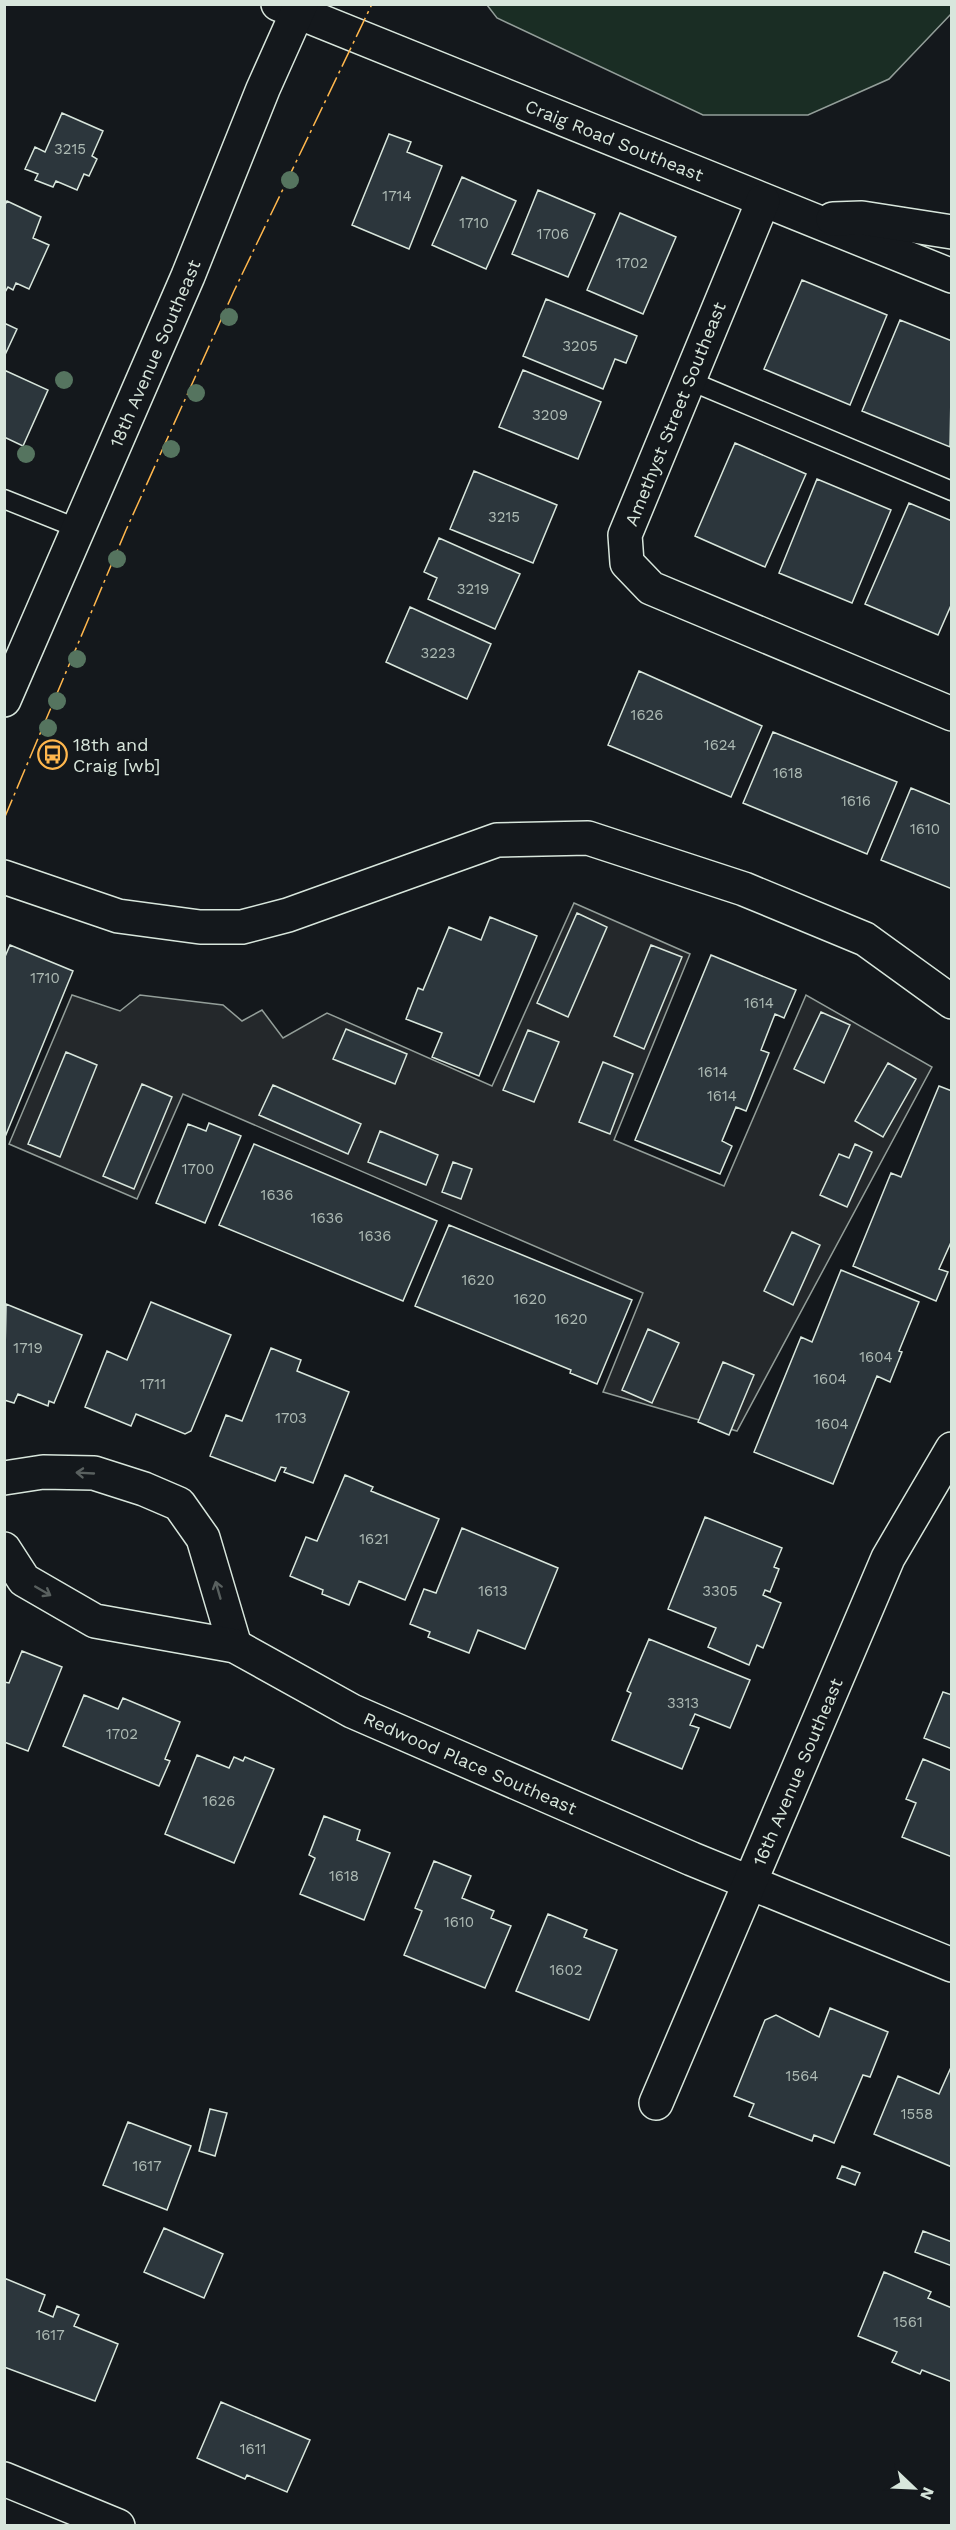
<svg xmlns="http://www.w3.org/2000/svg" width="956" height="2530" font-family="'Work Sans',sans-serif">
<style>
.green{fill:#1a2d24;stroke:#939e99;stroke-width:1.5}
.parking{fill:#24282b;stroke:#939e99;stroke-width:1.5}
.building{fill:#2c363c;stroke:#d8e6dc;stroke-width:1.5}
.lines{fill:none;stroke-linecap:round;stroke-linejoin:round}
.lane-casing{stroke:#d8e6dc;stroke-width:21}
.street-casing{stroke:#d8e6dc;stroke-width:36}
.secondary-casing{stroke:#d8e6dc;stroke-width:36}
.lane{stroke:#14181c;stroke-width:18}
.street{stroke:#14181c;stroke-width:33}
.secondary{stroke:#14181c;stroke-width:33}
.power{stroke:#ffb74d;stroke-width:1.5;stroke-dasharray:21 4.5 3 4.5;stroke-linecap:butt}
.tree{fill:#55745f}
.oneway{stroke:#59605f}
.labels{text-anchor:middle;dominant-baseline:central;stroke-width:4.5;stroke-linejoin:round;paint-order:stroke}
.number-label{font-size:15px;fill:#adbab4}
.street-label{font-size:18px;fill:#d8e6dc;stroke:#14181c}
.poi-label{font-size:18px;fill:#d8e6dc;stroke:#14181c;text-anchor:start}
</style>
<rect width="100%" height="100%" fill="#14181c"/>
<!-- green -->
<path class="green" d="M951 4V14L889 79 808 115H703L497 18 487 5Z"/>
<!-- parking -->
<path class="parking" d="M574 903 690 954 614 1140 724 1186 806 995 932 1067 737 1431 603 1392 643 1293 183 1094 137 1199 9 1144 72 995 120 1011 140 995 223 1005 242 1021 262 1010 283 1038 327 1013 492 1086Z"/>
<!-- building -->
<path class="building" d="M62 113 103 131 92 156 97 159 89 176 84 174 77 190 56 181 53 187 35 180 38 174 25 169 35 147 45 152Z
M389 134 411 142 407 152 442 166 409 249 352 225Z
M462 177 516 201 486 269 432 245Z
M538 190 595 214 568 277 512 254Z
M7 201 41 217 33 238 49 245 29 289 16 283 13 290 8 287 4 294V207Z
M620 213 676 237 643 314 587 290Z
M802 280 887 315 850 405 764 369Z
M546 299 637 336 626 363 615 359 603 389 523 356Z
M900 320 952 341 950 447 862 411Z
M4 323 17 329 4 357Z
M4 370 48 390 23 446 4 437Z
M523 370 601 402 578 459 499 427Z
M735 443 806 474 765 567 695 536Z
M474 471 557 505 533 563 450 529Z
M817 479 891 510 852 603 779 573Z
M909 503 952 521V603L938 635 865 604Z
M439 538 520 574 495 629 428 599 437 578 424 572Z
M410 607 491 644 467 699 386 662Z
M639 671 762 726 731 797 608 745Z
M773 732 897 782 867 854 743 803Z
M911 788 952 805V889L881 860Z
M577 913 607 927 568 1017 537 1003Z
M490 917 537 936 479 1076 432 1057 442 1033 406 1019 418 988 423 990 449 927 481 940Z
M10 945 73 971 5 1137 4 959Z
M651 945 682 957 644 1049 614 1036Z
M711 955 796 990 784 1018 775 1014 761 1050 769 1053 746 1111 736 1107 722 1141 732 1146 720 1174 635 1140Z
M821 1012 850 1025 824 1083 794 1069Z
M346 1029 407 1054 395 1084 333 1059Z
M528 1030 559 1042 534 1102 503 1090Z
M66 1052 97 1065 60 1157 28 1144Z
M603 1062 633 1074 610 1134 579 1122Z
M888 1063 916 1079 883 1137 855 1121Z
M142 1084 172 1097 134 1189 103 1176Z
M273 1085 361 1124 348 1154 259 1115Z
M939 1086 952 1091V1240L939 1269 948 1272 936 1301 853 1266 891 1173 901 1177Z
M209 1123 241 1136 205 1223 156 1203 188 1124 206 1131Z
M380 1131 438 1155 426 1185 368 1162Z
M254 1144 437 1221 403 1301 219 1225Z
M855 1144 872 1152 847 1207 820 1195 839 1154 849 1158Z
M453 1162 472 1169 461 1199 442 1192Z
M449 1225 632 1300 597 1384 570 1373 571 1370 415 1306Z
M792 1232 820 1245 793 1305 764 1291Z
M841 1270 919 1302 899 1351 902 1352 890 1382 877 1376 833 1484 754 1452 801 1337 812 1342Z
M151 1302 231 1335 191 1431 185 1434 136 1414 131 1426 85 1407 107 1351 127 1360Z
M6 1304 82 1335 54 1403 49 1401 48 1406 18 1394 14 1403 4 1400Z
M648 1329 679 1343 652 1403 622 1390Z
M271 1348 301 1360 297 1371 349 1392 313 1483 284 1472 286 1468 281 1467 275 1481 210 1456 226 1415 242 1421Z
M723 1362 754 1375 729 1435 698 1422Z
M345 1475 373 1487 371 1491 439 1519 405 1600 359 1581 349 1605 322 1594 323 1590 290 1576 306 1537 317 1541Z
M705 1517 782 1548 774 1567 779 1569 770 1592 765 1590 763 1595 781 1603 763 1648 757 1645 749 1665 708 1647 716 1628 668 1609Z
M462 1528 558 1568 525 1649 478 1630 469 1653 428 1637 430 1632 410 1624 424 1589 436 1593Z
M649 1639 750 1680 730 1728 695 1714 690 1725 699 1728 682 1769 612 1740 631 1693 627 1691Z
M22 1651 62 1667 28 1751 4 1742V1682L9 1683Z
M943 1692 952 1695V1749L924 1738Z
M84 1695 118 1709 123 1698 180 1722 165 1759 170 1761 159 1786 63 1746Z
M197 1755 229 1768 234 1757 243 1761 245 1757 274 1769 234 1863 165 1834Z
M923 1759 952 1771V1857L902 1837 916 1803 906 1799Z
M324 1816 360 1830 357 1840 390 1853 364 1920 300 1894 315 1858 309 1855Z
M434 1861 471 1876 462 1898 494 1911 491 1918 511 1926 485 1988 404 1955 422 1911 415 1908Z
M548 1914 587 1930 584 1937 617 1950 589 2020 516 1991Z
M830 2008 888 2032 870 2077 863 2075 834 2143 814 2135 812 2141 749 2116 754 2104 734 2096 765 2020 776 2015 819 2037Z
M952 2065V2167L874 2134 898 2076 939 2094Z
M210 2109 227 2113 215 2156 199 2151Z
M128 2122 191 2146 167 2210 103 2185Z
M842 2166 860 2173 855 2185 837 2178Z
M164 2228 223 2254 204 2298 144 2272Z
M923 2231 952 2242V2266L915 2252Z
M884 2272 931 2292 928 2298 952 2308V2382L922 2370 920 2374 892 2362 897 2352 858 2336Z
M4 2278 45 2295 39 2311 53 2317 57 2306 79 2315 74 2326 118 2344 95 2401 4 2367Z
M221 2402 310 2440 287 2492 247 2475 245 2479 197 2458Z"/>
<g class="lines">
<defs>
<path id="lane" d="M688 380 952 491
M4 499 79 529"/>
<g id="street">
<path id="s1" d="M278 4 952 276"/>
<path d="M763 201 625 535 627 563 651 588 952 714"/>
<path d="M833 219 862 218 952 232"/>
<path d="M4 877 118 916 200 927H242L288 915 497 840 588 838 744 889 865 939 952 1002"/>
<path d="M4 1478 43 1472 94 1473 144 1489 179 1504 203 1538 235 1646"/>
<path id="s2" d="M4 1549 24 1580 95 1621 235 1646 352 1711 692 1859 952 1965"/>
<path id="s3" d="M656 2103 888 1558 952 1449"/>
<path d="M4 2479 118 2526"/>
</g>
<g id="secondary">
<path id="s4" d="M4 700 188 276 263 89 301 4"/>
</g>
</defs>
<!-- lane casing -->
<use href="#lane" class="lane-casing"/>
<!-- street casing -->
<use href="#street" class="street-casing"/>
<!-- secondary casing -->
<use href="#secondary" class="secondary-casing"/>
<!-- lane -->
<use href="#lane" class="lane"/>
<!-- street -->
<use href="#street" class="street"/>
<!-- secondary -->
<use href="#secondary" class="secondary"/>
<!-- power -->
<path class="power" d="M4 819 126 530 234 291 372 4"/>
</g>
<!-- trees -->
<g class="tree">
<circle cx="290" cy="180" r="9"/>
<circle cx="229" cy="317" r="9"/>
<circle cx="64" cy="380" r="9"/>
<circle cx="196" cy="393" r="9"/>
<circle cx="171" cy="449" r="9"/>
<circle cx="26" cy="454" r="9"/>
<circle cx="117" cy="559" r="9"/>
<circle cx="77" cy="659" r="9"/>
<circle cx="57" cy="701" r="9"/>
<circle cx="48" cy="728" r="9"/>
</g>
<!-- one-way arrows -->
<defs><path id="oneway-shaft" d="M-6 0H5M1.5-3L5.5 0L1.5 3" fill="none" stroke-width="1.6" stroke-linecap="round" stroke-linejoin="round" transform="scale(1.5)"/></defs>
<g class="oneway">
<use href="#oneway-shaft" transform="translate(85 1473) rotate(-177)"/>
<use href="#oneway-shaft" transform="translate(218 1590) rotate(-106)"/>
<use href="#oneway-shaft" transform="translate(43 1591) rotate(30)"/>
</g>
<!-- icons -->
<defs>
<symbol id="bus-ring" viewBox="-11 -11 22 22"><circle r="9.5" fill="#14181c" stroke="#ffb74d" stroke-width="1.5"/><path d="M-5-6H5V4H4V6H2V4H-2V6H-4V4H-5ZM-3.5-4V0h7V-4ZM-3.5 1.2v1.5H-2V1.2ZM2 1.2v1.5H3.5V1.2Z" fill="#ffb74d"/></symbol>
</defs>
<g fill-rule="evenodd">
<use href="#bus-ring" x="36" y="738" width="33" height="33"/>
</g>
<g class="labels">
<!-- number labels -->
<g class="number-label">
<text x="70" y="149">3215</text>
<text x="397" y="196">1714</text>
<text x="474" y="223">1710</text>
<text x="553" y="234">1706</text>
<text x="632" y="263">1702</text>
<text x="580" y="346">3205</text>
<text x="550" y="415">3209</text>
<text x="504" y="517">3215</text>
<text x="473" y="589">3219</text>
<text x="438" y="653">3223</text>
<text x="647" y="715">1626</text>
<text x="720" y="745">1624</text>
<text x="788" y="773">1618</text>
<text x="856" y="801">1616</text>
<text x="925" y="829">1610</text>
<text x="45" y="978">1710</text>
<text x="759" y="1003">1614</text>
<text x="713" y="1072">1614</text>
<text x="722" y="1096">1614</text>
<text x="198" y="1169">1700</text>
<text x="277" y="1195">1636</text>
<text x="327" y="1218">1636</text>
<text x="375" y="1236">1636</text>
<text x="478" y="1280">1620</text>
<text x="530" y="1299">1620</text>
<text x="571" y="1319">1620</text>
<text x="28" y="1348">1719</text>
<text x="876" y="1357">1604</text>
<text x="830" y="1379">1604</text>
<text x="153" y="1384">1711</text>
<text x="291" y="1418">1703</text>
<text x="832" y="1424">1604</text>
<text x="374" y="1539">1621</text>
<text x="493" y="1591">1613</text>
<text x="720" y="1591">3305</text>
<text x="683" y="1703">3313</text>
<text x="122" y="1734">1702</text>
<text x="219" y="1801">1626</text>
<text x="344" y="1876">1618</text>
<text x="459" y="1922">1610</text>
<text x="566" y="1970">1602</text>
<text x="802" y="2076">1564</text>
<text x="917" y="2114">1558</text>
<text x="147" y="2166">1617</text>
<text x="908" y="2322">1561</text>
<text x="50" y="2335">1617</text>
<text x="253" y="2449">1611</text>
</g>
<!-- street labels -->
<g class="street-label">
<text stroke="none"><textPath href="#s1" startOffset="363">Craig Road Southeast</textPath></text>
<text stroke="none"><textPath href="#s4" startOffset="378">18th Avenue Southeast</textPath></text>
<text transform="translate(675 414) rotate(-68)">Amethyst Street Southeast</text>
<text stroke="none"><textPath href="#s2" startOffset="524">Redwood Place Southeast</textPath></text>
<text stroke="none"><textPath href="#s3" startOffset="360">16th Avenue Southeast</textPath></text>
</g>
<!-- poi labels -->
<g class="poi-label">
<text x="73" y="744">18th and<tspan x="73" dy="21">Craig [wb]</tspan></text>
</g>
</g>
<!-- border -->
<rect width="956" height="2530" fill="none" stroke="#d8e6dc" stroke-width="12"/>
<!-- north arrow -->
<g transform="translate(914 2488) rotate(113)" stroke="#14181c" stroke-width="4.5" paint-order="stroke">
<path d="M0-4.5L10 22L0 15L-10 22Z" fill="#d8e6dc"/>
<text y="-9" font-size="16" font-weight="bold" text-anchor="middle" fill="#d8e6dc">N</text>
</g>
</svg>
